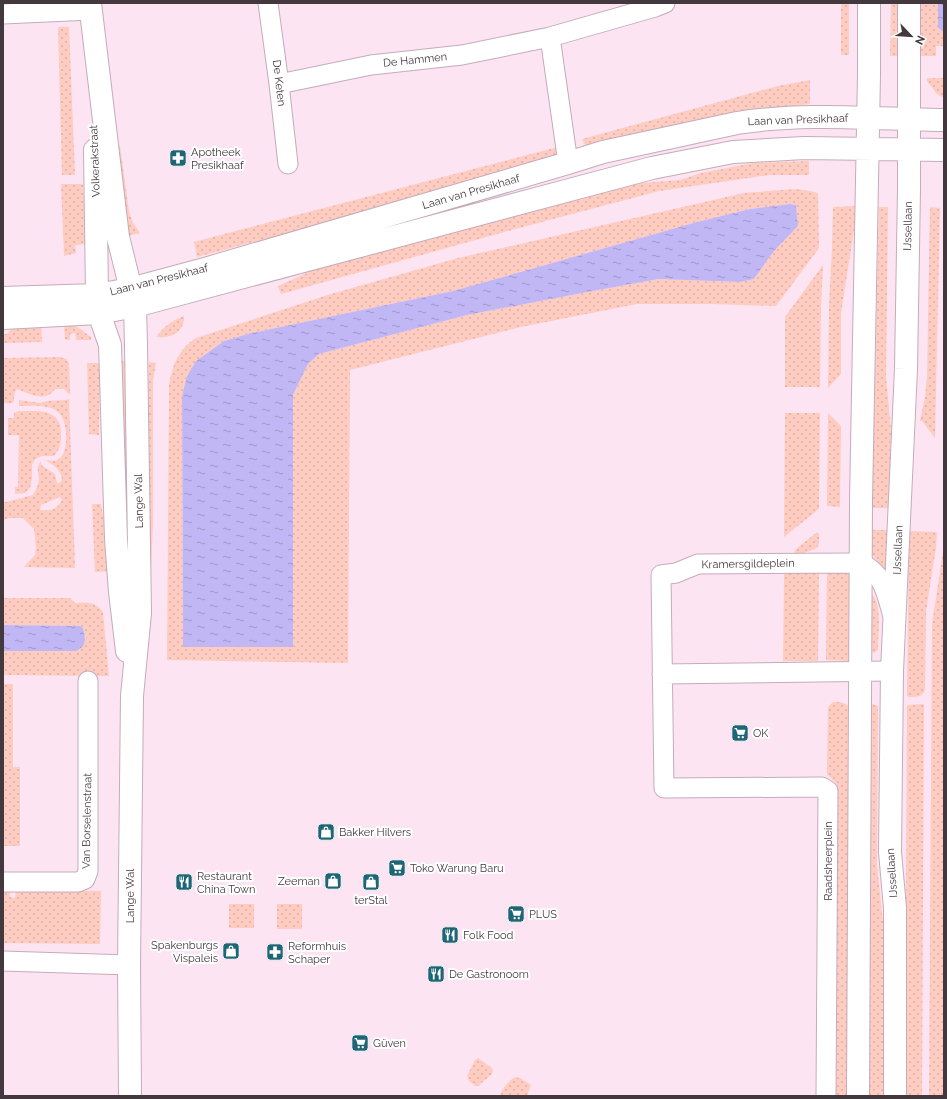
<svg xmlns="http://www.w3.org/2000/svg" width="947" height="1099" font-family="Raleway,sans-serif">
<style>
.grass{fill:url(#grass-dots);fill-rule:evenodd}
.water{fill:url(#water-ripples)}
.lines{fill:none;stroke-linecap:round;stroke-linejoin:round}
.street-casing{stroke:#c4acba;stroke-width:21}
.secondary-casing{stroke:#c4acba;stroke-width:24}
.street{stroke:#fff;stroke-width:19}
.secondary{stroke:#fff;stroke-width:22}
.labels{text-anchor:middle;dominant-baseline:central;stroke-width:4;stroke-linejoin:round;paint-order:stroke}
.street-label{font-size:11px;fill:#42383e;stroke:#fff}
.poi-label{font-size:11px;fill:#42383e;stroke:#fff;text-anchor:start}
</style>
<defs>
<pattern id="grass-dots" width="8" height="8" patternUnits="userSpaceOnUse"><rect width="8" height="8" fill="#feccc1"/><path d="M2 2h.1M6 6h.1" fill="none" stroke="#dbb0a7" stroke-width="1.8" stroke-linecap="round"/></pattern>
<pattern id="water-ripples" width="26" height="14" patternUnits="userSpaceOnUse"><rect width="26" height="14" fill="#c2b7f5"/><path d="M2 4q2-2 4 0t4 0M15 11q2-2 4 0t4 0" fill="none" stroke="#9f96c8"/></pattern>
</defs>
<rect width="100%" height="100%" fill="#fde4f2"/>
<!-- grass -->
<path class="grass" d="M841 3H849V55H841Z
M891 3H899L898 56H890Z
M920 3H938V28L944 32V46H936V56H920Z
M58 27H69L75 175H62Z
M927 78H944V98L937 94 927 81Z
M810 80V104L763 110 589 148 584 144 582 139 778 86Z
M118 146H120L129 211 133 223 140 233 128 236Z
M558 147 557 155 551 162 197 257 194 242Z
M809 161V175H770L659 191 508 231 281 294 278 286 336 260 600 191 642 183 680 180 701 173 753 163Z
M61 184H83L86 244 75 245 76 253 64 256Z
M796 189 815 192 818 194 819 248 776 306 710 304H637L521 327 350 370 348 663 167 660 169 385C173 364 178 350 196 338L331 294 458 258 744 193ZM790 204 796 205 798 226 774 251 754 279 740 282 659 279 598 290 467 315 319 354 308 364 293 395V647H183L182 396 187 376 196 361 224 341 251 333 453 291 697 222 750 209Z
M855 206V224L841 313V374L828 388 829 306 832 246 833 207Z
M879 207H888L886 376 891 430 889 508H872Z
M930 207 940 208 935 438 922 421H920L925 397 927 377Z
M823 265 821 305 820 387H785V317Z
M184 316C185 332 170 339 156 337 164 327 172 320 184 316Z
M41 323 42 342 3 343V334H7L17 324Z
M64 323 76 326 91 337V340H76L75 333 70 334V340H66L65 338Z
M60 357 66 359 69 363 70 395 64 389H55C45 403 31 394 17 389L15 392 13 403H3V358Z
M121 361H127L126 476 130 568 124 569Z
M149 362 156 363 153 380V523L151 572H145L148 506Z
M87 363H100L99 435 89 434Z
M69 399 75 568 24 567 35 555 36 547 34 529 23 518H9L3 520V502H6L33 495C36 489 39 485 39 478 38 471 36 467 41 461V465L55 474 57 483H60L62 479C60 469 54 465 45 460L55 461C59 459 62 457 64 452 68 440 67 419 57 411 47 404 30 406 19 406V400L41 403 47 401 65 400ZM60 497 62 500C57 510 51 511 40 510L41 505Z
M19 411C39 411 62 408 61 435 61 444 60 449 54 456H42L35 459 32 465V479L30 488 25 493 15 494V487H18L19 435H8V418H14V413Z
M785 413H820L819 509 784 537Z
M828 413 841 426 840 507 827 506Z
M92 504H101L113 571 95 572Z
M873 530H888L886 569H884L871 553 872 531Z
M910 531 936 532 937 533 936 548 926 611 925 690C922 698 915 697 908 697L907 695 909 532Z
M817 532 819 534V543L817 548 804 553H795V550Z
M944 545V1096H929L932 624Z
M784 571 819 572 818 660 817 661H783Z
M827 572H841L850 574V661L826 660Z
M873 595C882 606 878 635 878 650L874 653 870 650 871 596Z
M3 598H70L75 603C88 603 94 601 103 612L109 676 3 675V651H76L86 638 83 628 80 626 3 625Z
M3 684H13V767H20V846H3Z
M833 702C840 702 847 702 850 709L848 1096H835L837 789 835 782 827 774 828 707Z
M872 704 878 706 877 865 885 941V1096H868L870 705Z
M923 704 924 705 922 1096H905L907 706 908 705Z
M3 890 10 891V897L15 898 16 890 101 891 100 944 3 943Z
M229 904H254V928H229Z
M277 904H302V929H277Z
M478 1058 492 1068 493 1070 492 1074 478 1086H475L469 1081 467 1076 475 1060Z
M515 1077 520 1078 531 1085 527 1096H500C502 1089 508 1081 515 1077Z"/>
<!-- water -->
<path class="water" d="M938 3H944V32L938 28Z
M790 204 796 205 798 226 774 251 754 279 740 282 659 279 598 290 467 315 319 354 308 364 293 395V647H183L182 396 187 376 196 361 224 341 251 333 453 291 697 222 750 209Z
M3 625 80 626 83 628C86 639 87 646 76 651H3Z"/>
<g class="lines">
<defs>
<path id="street" d="M268 3 279 84 288 164
M3 14 91 10
M279 84 371 65 462 55 550 37
M568 163 550 37 655 7 665 3
M662 674 892 671
M3 882H78L85 879 88 871V681
M3 961 129 965
M826 1096 828 791 822 787 664 788 661 575 676 573 698 564 861 563C883 574 886 591 892 613"/>
<path id="secondary" d="M90 3 118 237 135 306 136 345 140 613 132 696 129 965 130 1096
M95 150 97 295 99 313 110 345 116 539 120 592 127 651
M3 298 97 295 130 289 208 268 568 163 603 152 737 123C806 112 875 119 944 120
M3 318 99 313 135 306 652 168 733 152 804 148 944 150
M858 1096 861 501 869 74V3
M895 1096V908L890 852 892 671 906 369 909 189V3"/>
</defs>
<!-- street casing -->
<use href="#street" class="street-casing"/>
<!-- secondary casing -->
<use href="#secondary" class="secondary-casing"/>
<!-- street -->
<use href="#street" class="street"/>
<!-- secondary -->
<use href="#secondary" class="secondary"/>
</g>
<!-- icons -->
<defs>
<symbol id="pharmacy-square" viewBox="-11 -11 22 22"><rect x="-9" y="-9" width="18" height="18" rx="4" fill="#1f6575" stroke="#fff"/><path d="M-2-6h4v4h4v4h-4v4h-4v-4h-4v-4h4Z" fill="#fff"/></symbol>
<symbol id="supermarket-square" viewBox="-11 -11 22 22"><rect x="-9" y="-9" width="18" height="18" rx="4" fill="#1f6575" stroke="#fff"/><path d="M-6-5.5h2.5l.6 2H6L4.5 2H-2.5L-4.4-4H-6ZM-1.5 3.2a1.3 1.3 0 1 0 .1 0ZM3 3.2a1.3 1.3 0 1 0 .1 0Z" fill="#fff"/></symbol>
<symbol id="shop-square" viewBox="-11 -11 22 22"><rect x="-9" y="-9" width="18" height="18" rx="4" fill="#1f6575" stroke="#fff"/><path d="M-5-2.5h2.3a2.7 3.5 0 0 1 5.4 0H5L5.5 6h-11ZM-1.5-2.5h3a1.5 2.3 0 0 0-3 0Z" fill="#fff"/></symbol>
<symbol id="restaurant-square" viewBox="-11 -11 22 22"><rect x="-9" y="-9" width="18" height="18" rx="4" fill="#1f6575" stroke="#fff"/><path d="M-5-6h1v4h1v-4h1v4h1v-4h1v5L-1.5 .5V6h-2V.5L-5-1ZM5-6V6H3V1.5H1.5Q1.5-4 5-6Z" fill="#fff"/></symbol>
</defs>
<g fill-rule="evenodd">
<use href="#pharmacy-square" x="168" y="148" width="20" height="20"/>
<use href="#supermarket-square" x="730" y="723" width="20" height="20"/>
<use href="#shop-square" x="316" y="822" width="20" height="20"/>
<use href="#supermarket-square" x="387" y="858" width="20" height="20"/>
<use href="#shop-square" x="323" y="871" width="20" height="20"/>
<use href="#restaurant-square" x="174" y="872" width="20" height="20"/>
<use href="#shop-square" x="361" y="872" width="20" height="20"/>
<use href="#supermarket-square" x="506" y="904" width="20" height="20"/>
<use href="#restaurant-square" x="440" y="925" width="20" height="20"/>
<use href="#shop-square" x="221" y="941" width="20" height="20"/>
<use href="#pharmacy-square" x="265" y="942" width="20" height="20"/>
<use href="#restaurant-square" x="426" y="964" width="20" height="20"/>
<use href="#supermarket-square" x="350" y="1033" width="20" height="20"/>
</g>
<g class="labels">
<!-- street labels -->
<g class="street-label">
<text transform="translate(415 60) rotate(-6)">De Hammen</text>
<text transform="translate(279 83) rotate(83)">De Keten</text>
<text transform="translate(798 120) rotate(-2)">Laan van Presikhaaf</text>
<text transform="translate(95 161) rotate(-92)">Volkerakstraat</text>
<text transform="translate(471 192) rotate(-16)">Laan van Presikhaaf</text>
<text transform="translate(908 226) rotate(-89)">IJssellaan</text>
<text transform="translate(159 280) rotate(-14)">Laan van Presikhaaf</text>
<text transform="translate(139 501) rotate(-91)">Lange Wal</text>
<text transform="translate(898 550) rotate(-88)">IJssellaan</text>
<text transform="translate(748 564) rotate(-1)">Kramersgildeplein</text>
<text transform="translate(87 821) rotate(-89)">Van Borselenstraat</text>
<text transform="translate(828 861) rotate(-90)">Raadsheerplein</text>
<text transform="translate(892 873) rotate(-94)">IJssellaan</text>
<text transform="translate(130 896) rotate(-90)">Lange Wal</text>
</g>
<!-- poi labels -->
<g class="poi-label">
<text x="191" y="152">Apotheek<tspan x="191" dy="13">Presikhaaf</tspan></text>
<text x="753" y="733">OK</text>
<text x="339" y="832">Bakker Hilvers</text>
<text x="410" y="868">Toko Warung Baru</text>
<text x="197" y="876">Restaurant<tspan x="197" dy="13">China Town</tspan></text>
<text x="320" y="881" text-anchor="end">Zeeman</text>
<text x="371" y="900" text-anchor="middle">terStal</text>
<text x="529" y="914">PLUS</text>
<text x="463" y="935">Folk Food</text>
<text x="218" y="945" text-anchor="end">Spakenburgs<tspan x="218" dy="13">Vispaleis</tspan></text>
<text x="288" y="946">Reformhuis<tspan x="288" dy="13">Schaper</tspan></text>
<text x="449" y="974">De Gastronoom</text>
<text x="373" y="1043">Güven</text>
</g>
</g>
<!-- border -->
<rect width="947" height="1099" fill="none" stroke="#42383e" stroke-width="8"/>
<!-- north arrow -->
<g transform="translate(911 36) rotate(115)" stroke="#ffffff" stroke-width="3" paint-order="stroke">
<path d="M0-3L7 15L0 10L-7 15Z" fill="#42383e"/>
<text y="-6" font-size="11" font-weight="bold" text-anchor="middle" fill="#42383e">N</text>
</g>
</svg>
